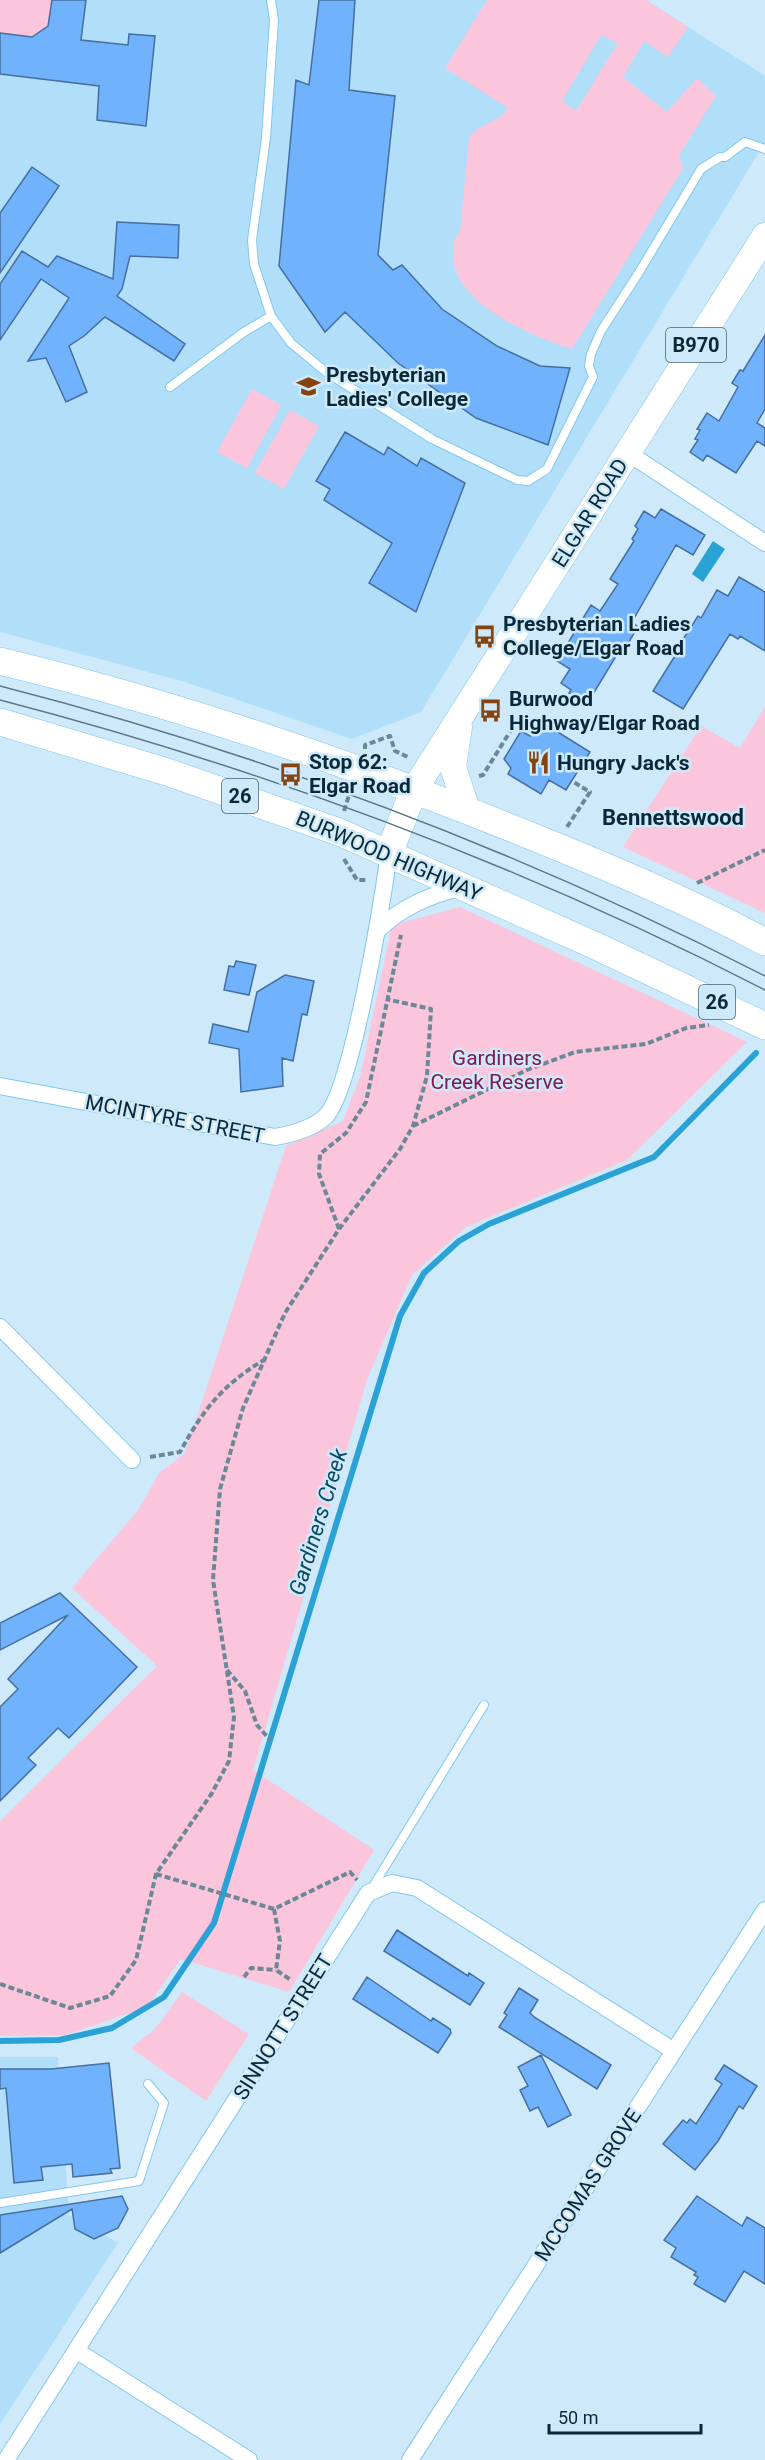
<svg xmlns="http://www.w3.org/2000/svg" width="765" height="2460" font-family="Roboto,sans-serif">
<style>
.built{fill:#b1dffa}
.green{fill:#fbc5db;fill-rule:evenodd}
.water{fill:#2ba2d6}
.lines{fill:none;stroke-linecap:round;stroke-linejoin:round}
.stream{stroke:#2ba2d6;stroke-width:6}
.building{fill:#71b2fc;stroke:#456fa0;stroke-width:1.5}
.service-casing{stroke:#80c8ef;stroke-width:10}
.minor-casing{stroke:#80c8ef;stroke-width:18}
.primary-casing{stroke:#80c8ef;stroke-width:27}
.trunk-casing{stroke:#80c8ef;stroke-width:28}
.path{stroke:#6b8897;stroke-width:4;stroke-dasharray:6 3;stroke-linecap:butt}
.service{stroke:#fff;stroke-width:8}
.minor{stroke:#fff;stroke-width:16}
.primary{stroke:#fff;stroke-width:26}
.trunk{stroke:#fff;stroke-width:27}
.tram{stroke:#5b7887;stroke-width:1.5}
.labels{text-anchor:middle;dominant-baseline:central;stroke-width:5;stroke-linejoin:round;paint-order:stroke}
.shield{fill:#cee9f9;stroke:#456372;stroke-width:1.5}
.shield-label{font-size:20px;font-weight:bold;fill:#0a2938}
.poi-label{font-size:21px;font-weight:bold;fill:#0a2938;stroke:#cee9f9;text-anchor:start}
.street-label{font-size:21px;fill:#0a2938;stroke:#cee9f9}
.park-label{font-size:21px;fill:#831852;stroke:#cee9f9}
.neighbourhood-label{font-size:22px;font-weight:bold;fill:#0a2938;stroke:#cee9f9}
.water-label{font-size:22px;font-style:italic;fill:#094a65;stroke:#cee9f9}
</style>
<rect width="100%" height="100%" fill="#cee9f9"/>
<!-- built -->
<path class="built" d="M0 0H646L765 76V142L421 712 352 739 185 682 0 632Z
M0 2057H58L69 2215 118 2243 0 2424Z"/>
<!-- green -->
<path class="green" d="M0 0H52L48 26 32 37 0 33Z
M487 0H646L688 27 668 57 644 41 623 77 667 112 697 78 716 96 679 155 683 168 572 349C532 336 452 304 453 253 453 243 453 240 460 232L469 138C476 124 499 124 508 108L445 68ZM601 35 618 43 576 111 562 101Z
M252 389 281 405 247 468 217 452Z
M290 410 319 426 284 489 255 473Z
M765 707V913L623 847 701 726 740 748Z
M460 907 747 1042 627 1160 466 1227 412 1275 368 1377 253 1770 374 1850 289 1992 181 1959 147 2007 65 2035 0 2036V1821L157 1666 72 1588 139 1509 159 1473 185 1453 286 1146 343 1121 360 1077 392 925Z
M182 1992 249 2034 206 2101 131 2048 155 2029Z"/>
<!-- water -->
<path class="water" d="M713 541 725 549 703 582 692 574Z"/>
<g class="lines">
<!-- stream -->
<path class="stream" d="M0 2041 59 2040 112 2028 164 1997 214 1923 400 1316 424 1273 459 1241 489 1224 654 1157 756 1053"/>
</g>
<!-- building -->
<path class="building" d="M52 0H86L81 40 128 45 129 34 155 36 146 126 97 120 99 86 0 74V33L32 37 48 26Z
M319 0H355L349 90 395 96 378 255 393 270 402 265 442 309 497 346 540 366 570 368 548 445 476 418 398 363 345 312 325 332 279 266 296 80 309 85Z
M32 167 59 186 0 273V213Z
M117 222 179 225 178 258 130 256 122 289 117 296 185 344 174 361 105 317 84 336 69 346 87 392 66 402 46 358 28 361 69 298 41 279 0 340V284L22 251 48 267 57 256 113 279Z
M765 335V409L757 423 765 428V446L757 441 736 473 707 455 703 461 690 452 698 440 695 439 700 430 697 429 707 413 719 421 738 387 732 383 740 370 743 371Z
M345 432 384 455 388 447 417 466 421 458 465 483 416 612 369 583 392 543 324 500 330 489 316 481Z
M661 509 705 535 693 555 676 545 632 622 638 627 627 645 624 643 587 704 569 693 571 690 561 683 570 669 557 661 591 605 600 611 618 584 610 579 634 541 632 539 638 529 635 526 644 511 655 518Z
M739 577 765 592V651L740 636 738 639 730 634 683 709 653 691 678 651 676 650 698 616 701 618 717 590 728 596Z
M540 721 590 752 566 790 549 780 541 794 508 774 511 768 504 759 521 731 530 736Z
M236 961 256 965 249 995 224 990 229 966 234 967Z
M285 975 314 981 307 1015 302 1014 293 1061 282 1058 283 1086 241 1092 239 1049 209 1043 213 1024 248 1032 257 992Z
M60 1593 137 1667 69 1738 58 1728 28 1758 36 1765 0 1801V1707L18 1689 8 1679 68 1615 0 1650V1623Z
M397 1930 468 1976 469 1973 484 1983 470 2005 384 1951Z
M367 1977 431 2021 433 2018 450 2029 451 2033 438 2053 353 1999Z
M519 1988 538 2000 530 2013 534 2017 611 2065 597 2089 499 2027 507 2015 504 2013Z
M541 2055 571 2115 548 2127 538 2107 530 2111 520 2090 528 2086 518 2067Z
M109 2063 120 2168 110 2169 112 2173 73 2177 72 2164 41 2167 43 2180 14 2183 6 2088 0 2089V2069H51Z
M724 2065 757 2086 743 2109 739 2106 718 2141 695 2170 663 2144 683 2120 687 2123 690 2119 696 2124 722 2084 715 2079Z
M122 2196 128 2209 118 2228 94 2239 75 2229 72 2209 0 2253V2215Z
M697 2196 742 2226 747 2217 765 2228V2284L744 2271 725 2302 694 2284 698 2277 694 2275 696 2272 671 2257 676 2248 664 2240Z"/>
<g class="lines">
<defs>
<path id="service" d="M271 0 274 20 266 138 252 240 254 264 271 316 291 343 326 372 432 439 517 480 528 481 547 469 593 377 589 366 591 354 601 331 638 274 701 169 720 157H725L745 142 765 149
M170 387 244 332 271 316
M372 1888 484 1705
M0 2203 139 2181 164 2103 148 2084"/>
<path id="minor" d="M628 453 765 543
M377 931C401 907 430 895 463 887
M0 1086 275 1137C292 1134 312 1129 325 1117 352 1092 383 897 389 853
M0 1327 132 1460
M77 2351 249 2460
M6 2460 368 1893 392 1883 417 1888 674 2051
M410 2460 765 1910"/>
<path id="primary" d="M459 727 453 767 467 810
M414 790 765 236"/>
<path id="trunk" d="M0 661C178 704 351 763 521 832 603 865 687 900 765 942
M0 722 167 772 339 832 594 945 765 1026
M389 853 414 790"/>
</defs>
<!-- service casing -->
<use href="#service" class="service-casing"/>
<!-- minor casing -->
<use href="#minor" class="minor-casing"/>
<!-- primary casing -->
<use href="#primary" class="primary-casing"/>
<!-- trunk casing -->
<use href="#trunk" class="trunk-casing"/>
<!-- path -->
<path class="path" d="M365 749V745L390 736 395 751 408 757
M479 776 483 775 516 722 523 726
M344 811 351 789
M567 827 590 792 572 781
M344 859 357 880H367
M697 883 765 850
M413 1126 527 1070 575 1052 646 1044 686 1028 709 1025
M339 1229 319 1174 320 1154 346 1133 366 1102 401 935
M150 1457 180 1452C203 1410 222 1385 264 1360
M227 1670 245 1691 257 1725 270 1740
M156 1874 274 1909 350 1872 357 1880
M274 1909 280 1941 276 1970 291 1980
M244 1977 251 1968 276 1970
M0 1984 70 2008 110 1996 136 1960 156 1874 212 1793 229 1761 234 1717 213 1580 220 1489 243 1408 285 1313 339 1229 400 1149 413 1126 427 1076 431 1009 386 999"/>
<!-- service -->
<use href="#service" class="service"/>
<!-- minor -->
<use href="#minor" class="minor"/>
<!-- primary -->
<use href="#primary" class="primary"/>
<!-- trunk -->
<use href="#trunk" class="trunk"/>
<!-- tram -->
<path class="tram" d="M0 686C265 754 521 851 765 976
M0 700C265 769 522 865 765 990"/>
</g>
<!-- icons -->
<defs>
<symbol id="school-bare" viewBox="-9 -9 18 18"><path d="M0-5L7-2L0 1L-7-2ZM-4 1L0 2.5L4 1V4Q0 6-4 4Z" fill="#854310" stroke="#cee9f9" stroke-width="2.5" paint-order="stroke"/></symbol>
<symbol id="bus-bare" viewBox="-9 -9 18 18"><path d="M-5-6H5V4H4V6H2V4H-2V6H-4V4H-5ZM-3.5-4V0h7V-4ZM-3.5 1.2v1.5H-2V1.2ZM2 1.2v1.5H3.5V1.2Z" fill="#854310" stroke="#cee9f9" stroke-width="2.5" paint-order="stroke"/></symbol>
<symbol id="restaurant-bare" viewBox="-9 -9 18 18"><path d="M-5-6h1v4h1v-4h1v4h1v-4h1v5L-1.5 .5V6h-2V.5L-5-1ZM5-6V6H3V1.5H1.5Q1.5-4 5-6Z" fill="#854310" stroke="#cee9f9" stroke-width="2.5" paint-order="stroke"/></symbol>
</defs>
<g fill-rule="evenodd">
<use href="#school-bare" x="292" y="370" width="33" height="33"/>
<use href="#bus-bare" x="468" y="620" width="33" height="33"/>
<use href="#bus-bare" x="474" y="694" width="33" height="33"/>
<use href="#restaurant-bare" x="522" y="746" width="33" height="33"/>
<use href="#bus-bare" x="274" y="758" width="33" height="33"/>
</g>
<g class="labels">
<!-- shield labels -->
<g class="shield">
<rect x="666" y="328" width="60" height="34" rx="4.5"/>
<rect x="222" y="779" width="36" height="34" rx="4.5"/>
<rect x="699" y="985" width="36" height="34" rx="4.5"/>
</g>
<g class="shield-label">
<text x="696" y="345">B970</text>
<text x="240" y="796">26</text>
<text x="717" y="1002">26</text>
</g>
<!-- poi labels -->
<g class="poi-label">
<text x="326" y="375">Presbyterian<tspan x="326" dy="24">Ladies' College</tspan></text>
<text x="503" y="624">Presbyterian Ladies<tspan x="503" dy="24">College/Elgar Road</tspan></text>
<text x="509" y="699">Burwood<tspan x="509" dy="24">Highway/Elgar Road</tspan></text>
<text x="309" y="762">Stop 62:<tspan x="309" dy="24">Elgar Road</tspan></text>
<text x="557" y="763">Hungry Jack's</text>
</g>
<!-- street labels -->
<g class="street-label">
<text transform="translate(590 513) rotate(-58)">ELGAR ROAD</text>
<text transform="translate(389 856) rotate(23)">BURWOOD HIGHWAY</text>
<text transform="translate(175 1119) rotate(11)">MCINTYRE STREET</text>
<text transform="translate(283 2027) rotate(-58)">SINNOTT STREET</text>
<text transform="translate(588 2185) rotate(-57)">MCCOMAS GROVE</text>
</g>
<!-- park labels -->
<g class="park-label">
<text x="497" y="1058">Gardiners<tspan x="497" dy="24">Creek Reserve</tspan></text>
</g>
<!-- neighbourhood labels -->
<g class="neighbourhood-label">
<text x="673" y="817">Bennettswood</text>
</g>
<!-- water labels -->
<g class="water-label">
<text transform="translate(318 1522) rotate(-73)">Gardiners Creek</text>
</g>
</g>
<!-- scale -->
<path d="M549 2424v9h152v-9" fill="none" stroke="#0a2938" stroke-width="3"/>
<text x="558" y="2424" font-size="18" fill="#0a2938" stroke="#cee9f9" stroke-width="4.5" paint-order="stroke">50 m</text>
</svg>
